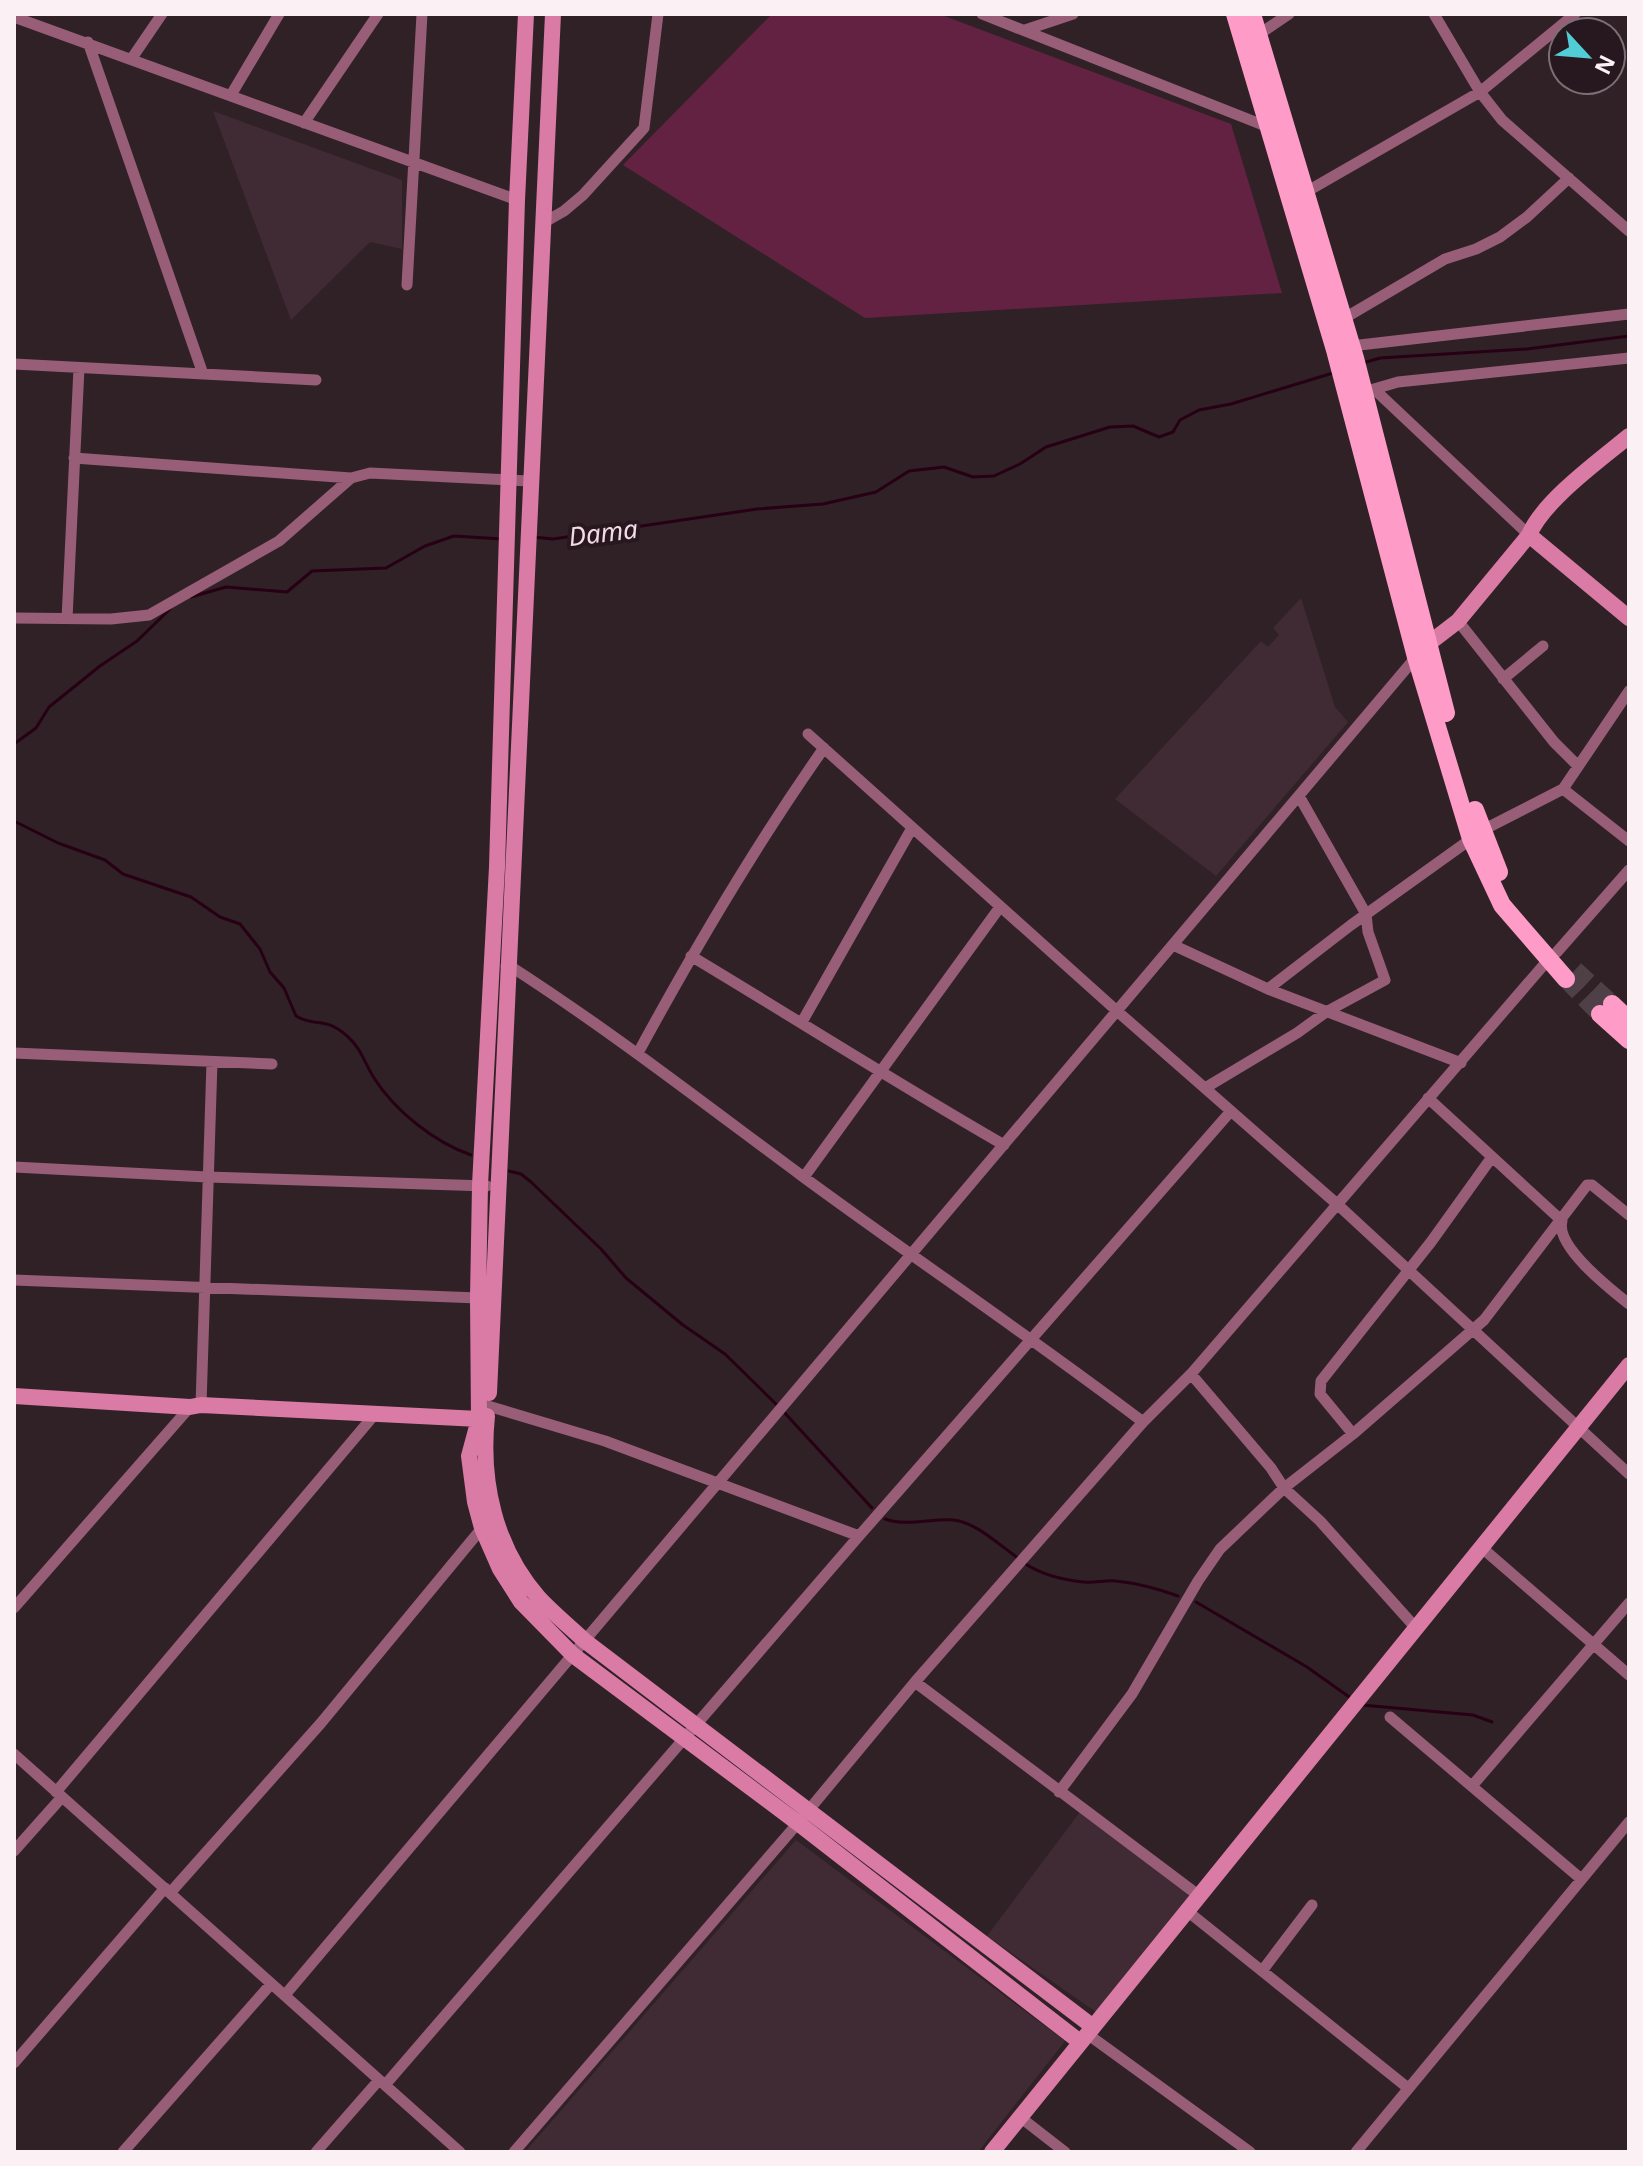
<svg xmlns="http://www.w3.org/2000/svg" width="1643" height="2166" font-family="'Noto Sans',sans-serif">
<style>
.built{fill:#402b34}
.green{fill:#642243}
.lines{fill:none;stroke-linecap:round;stroke-linejoin:round}
.stream{stroke:#270014;stroke-width:3}
.primary-tunnel{stroke:#4e4046;stroke-width:18;stroke-dasharray:18 9;stroke-linecap:butt}
.street{stroke:#985d77;stroke-width:11}
.secondary{stroke:#d97ba5;stroke-width:16}
.primary{stroke:#fe9cc7;stroke-width:18}
.labels{text-anchor:middle;dominant-baseline:central;stroke-width:8;stroke-linejoin:round;paint-order:stroke}
.water-label{font-size:26px;font-style:italic;fill:#f4dae4;stroke:#26181e}
</style>
<rect width="100%" height="100%" fill="#302127"/>
<!-- built -->
<path class="built" d="M213 111 402 180V249L370 242 291 320Z
M1301 598 1335 707 1348 722 1216 876 1115 799 1261 641 1268 647 1279 635 1273 628Z
M1080 1812 1191 1896 1099 2014 987 1936Z
M796 1840 1065 2041 978 2152H525Z"/>
<!-- green -->
<path class="green" d="M772 14H939L1231 124 1282 293 865 318 623 165Z"/>
<g class="lines">
<!-- stream -->
<path class="stream" d="M1363 363 1380 358 1527 349 1629 336
M533 537 553 539 757 509 823 504 876 492 909 471 944 467 973 477 994 476 1020 464 1046 447 1110 427 1133 426 1159 437 1173 432 1180 420 1199 410 1231 404 1333 373
M191 597 226 587 287 592 312 571 386 568 425 546 454 536 502 539
M14 744 36 728 49 707 100 666 137 641 170 609
M14 821 58 843 105 860 123 874 191 897 220 917 240 924 260 949 270 972 284 988 296 1016C316 1028 325 1016 347 1036 361 1048 364 1062 374 1078 395 1111 434 1142 471 1155
M509 1171 521 1174 531 1182 601 1249 626 1278 683 1325 725 1354 777 1405
M783 1411 872 1508
M885 1519C909 1527 931 1518 954 1520 977 1523 999 1545 1018 1558
M1024 1563C1042 1575 1062 1580 1084 1582 1095 1583 1105 1580 1116 1581 1135 1583 1159 1589 1178 1596
M1196 1602 1307 1667 1352 1699
M1362 1705 1473 1715 1492 1722"/>
<!-- primary-tunnel -->
<path class="primary-tunnel" d="M1575 970 1612 1004
M1566 979 1600 1014"/>
<!-- street -->
<path class="street" d="M982 14 1268 127
M1434 14 1480 92 1502 120 1629 231
M14 17 517 200
M1025 30 1073 14
M1258 35 1289 14
M88 42 203 374
M132 58 162 14
M231 95 279 14
M304 123 378 14
M1306 192 1480 92 1575 14
M543 223 564 211 583 195 644 128 658 14
M407 285 422 14
M1343 319 1445 259 1476 249 1500 237 1527 217 1569 178
M1351 346 1629 314
M14 364 316 380
M1374 389 1398 382 1629 358
M1371 390 1374 389 1529 535
M74 458 351 478
M14 618 111 619 149 615 279 541 351 478 370 473 529 481
M67 619 79 368
M1458 621 1554 742 1578 766
M1503 679 1543 646
M808 734 1117 1011 1337 1204 1629 1474
M1563 789 1629 841
M1481 831 1563 789 1629 691
M1173 945 1268 989 1461 1063
M1557 952 1629 870
M691 956C796 1019 898 1084 1004 1145
M506 966H510C611 1031 706 1105 802 1176 915 1259 1031 1337 1143 1422
M1268 989 1351 925 1471 839
M802 1022 912 828
M14 1053 272 1064
M638 1053C695 948 755 846 824 748
M1205 1088 1297 1033 1326 1012 1385 980 1368 932 1366 914 1299 796
M1428 1098 1562 1221C1555 1246 1610 1289 1629 1304
M14 1167 207 1177 487 1186
M804 1177 1000 907
M14 1280 478 1298
M1191 1374 1271 1468 1284 1488 1320 1521 1415 1627
M201 1405 212 1062
M488 1406 605 1441 859 1536
M1353 1434 1320 1394 1321 1381 1431 1242 1492 1157
M1481 1547 1629 1675
M14 1608 190 1407
M915 1682 1198 1895
M1390 1717 1580 1878
M14 1754 460 2152
M1472 1786 1629 1603
M56 1792 375 1414
M1059 1792 1132 1694 1198 1581 1220 1549 1284 1488 1353 1434 1484 1320 1587 1185H1592L1629 1215
M14 1851 62 1797
M170 1893 321 1723 482 1528
M1186 1910 1408 2088
M1262 1971 1312 1905
M285 1995 1416 657
M1086 2033 1250 2152
M14 2063 165 1888
M385 2085 859 1536 1231 1111
M1020 2117 1065 2152
M123 2152 271 1984
M316 2152 379 2080
M514 2152 798 1823 915 1682 1143 1422 1191 1374 1548 960
M1356 2152 1629 1822"/>
<!-- secondary -->
<path class="secondary" d="M526 14 517 200 497 867 480 1185 478 1298 479 1419 469 1456 475 1502 482 1528 500 1569 521 1602 573 1655 798 1823 1080 2042
M1529 535 1629 618
M1420 652 1428 644 1458 621 1529 535C1543 501 1600 460 1629 436
M489 1393 553 14
M14 1396 190 1407 201 1405 479 1419 486 1422
M487 1416C480 1482 495 1548 539 1598 553 1613 570 1627 585 1641L1092 2026
M992 2152 1629 1365"/>
<!-- primary -->
<path class="primary" d="M1235 14 1335 350 1416 657 1471 839 1502 905 1566 979
M1252 14 1355 358 1446 713
M1475 810 1499 872
M1612 1004 1629 1020
M1600 1014 1629 1040"/>
</g>
<g class="labels">
<!-- water labels -->
<g class="water-label">
<text transform="translate(603 532) rotate(-7)">Dama</text>
</g>
</g>
<!-- border -->
<rect width="1643" height="2166" fill="none" stroke="#fbf1f5" stroke-width="32"/>
<!-- north arrow -->
<g transform="translate(1587 56) rotate(116)"><circle r="38" fill="#26181e" stroke="#7b6f74" stroke-width="2"/>
<path d="M0-6L14 30L0 20L-14 30Z" fill="#52ccd5"/>
<text y="-12" font-size="22" font-weight="bold" text-anchor="middle" fill="#fbf1f5">N</text>
</g>
</svg>
